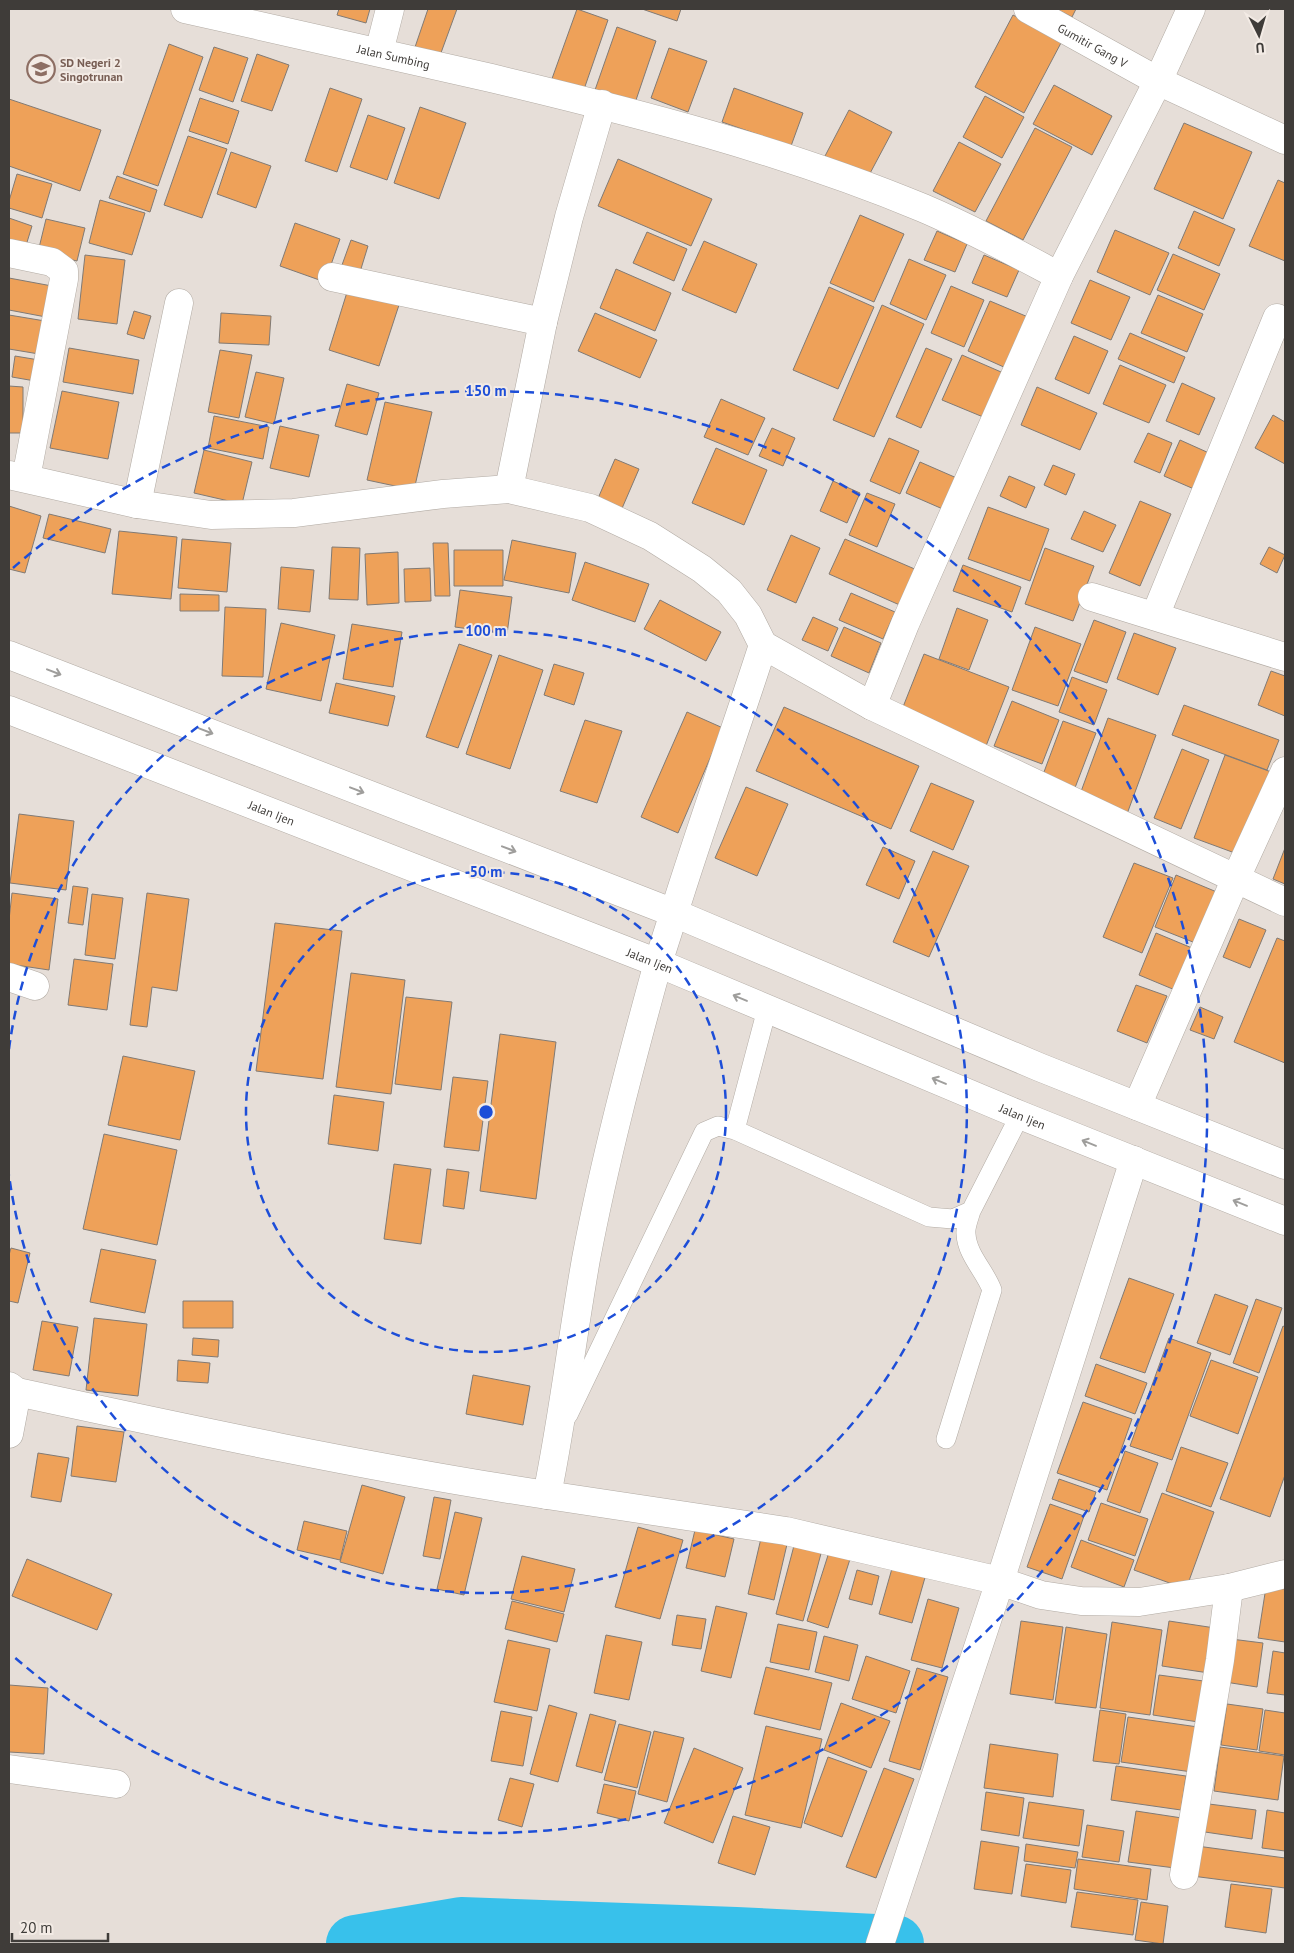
<svg xmlns="http://www.w3.org/2000/svg" width="1294" height="1953" font-family="'PT Sans',sans-serif">
<style>
.lines{fill:none;stroke-linecap:round;stroke-linejoin:round}
.river{stroke:#38c1eb;stroke-width:58}
.building{fill:#eea159;stroke:#817a74}
.service-casing{stroke:#b2aba4;stroke-width:20}
.minor-casing{stroke:#b2aba4;stroke-width:29}
.tertiary-casing{stroke:#b2aba4;stroke-width:29}
.service{stroke:#fff;stroke-width:19}
.minor{stroke:#fff;stroke-width:28}
.tertiary{stroke:#fff;stroke-width:28}
.oneway{stroke:#9f9e9c}
.ring{fill:none;stroke:#1d4ed8;stroke-width:2.5;stroke-dasharray:9 6}
.labels{text-anchor:middle;dominant-baseline:central;stroke-width:4;stroke-linejoin:round;paint-order:stroke}
.street-label{font-size:12px;fill:#3f3c39;stroke:#f3ebe5}
.education-label{font-size:12px;font-weight:bold;fill:#785e54;stroke:#f3ebe5;text-anchor:start}
.centre{fill:#1d4ed8;stroke:#f3ebe5;stroke-width:2.5}
.ring-label{font-size:15px;text-anchor:middle;font-weight:bold;fill:#1d4ed8;stroke:#f3ebe5;stroke-width:4;stroke-linejoin:round;paint-order:stroke}
</style>
<rect width="100%" height="100%" fill="#e6ded8"/>
<g class="lines">
<!-- river -->
<path class="river" d="M355 1944 461 1926 736 1936 895 1944"/>
</g>
<!-- building -->
<path class="building" d="M339 9H370L366 23 337 15Z
M428 9H457L438 61 413 53Z
M577 9 608 20 581 98 549 87Z
M642 9H681L677 21Z
M1056 9H1076L1072 17Z
M1013 15 1062 41 1024 113 975 87Z
M617 27 656 41 635 103 595 90Z
M169 44 203 57 158 186 123 174Z
M214 47 248 58 233 102 199 90Z
M669 48 707 61 688 112 651 98Z
M257 54 289 65 272 111 241 101Z
M1054 85 1112 116 1092 155 1033 124Z
M330 88 362 99 337 172 305 161Z
M734 88 803 113 791 146 722 122Z
M985 96 1024 117 1002 158 963 137Z
M200 98 239 111 228 144 189 131Z
M9 99 101 130 80 191 9 166Z
M420 107 466 123 439 199 394 183Z
M849 110 892 132 867 179 825 156Z
M368 115 405 128 387 180 350 167Z
M1184 123 1252 152 1223 219 1154 189Z
M1035 128 1072 147 1023 240 986 221Z
M188 136 227 149 202 218 164 205Z
M959 142 1001 164 975 212 933 191Z
M231 152 271 166 256 208 217 194Z
M618 159 712 199 691 246 598 206Z
M17 174 52 184 42 218 9 208V201Z
M117 176 157 190 150 212 109 198Z
M1278 180 1285 183V261L1249 246Z
M100 200 145 213 132 255 89 243Z
M1194 211 1235 229 1219 266 1178 248Z
M860 215 904 234 874 302 830 283Z
M9 218 32 226 24 252 9 247Z
M46 219 85 228 77 261 38 252Z
M295 223 340 239 325 282 280 266Z
M1115 230 1169 253 1150 295 1097 272Z
M937 231 967 244 955 272 924 260Z
M647 232 687 249 674 281 633 263Z
M351 240 368 246 360 272 342 265Z
M704 241 757 264 736 313 682 290Z
M1173 254 1220 274 1204 310 1157 290Z
M85 255 125 260 117 324 78 319Z
M984 255 1019 270 1007 297 972 283Z
M909 259 946 275 926 320 890 304Z
M616 269 671 293 655 331 600 308Z
M9 278 52 286 46 317 9 310Z
M1090 280 1130 297 1111 340 1071 323Z
M951 286 984 300 964 347 931 333Z
M829 287 874 307 838 389 793 370Z
M348 289 399 305 379 366 329 350Z
M1158 295 1203 314 1187 352 1141 333Z
M990 301 1028 317 1006 368 968 351Z
M882 305 924 324 874 437 833 420Z
M134 311 151 316 144 339 127 334Z
M221 313 271 316 269 345 219 343Z
M595 313 657 340 640 378 578 351Z
M9 315 45 321 39 354 9 349Z
M1130 333 1185 357 1174 383 1118 359Z
M1074 336 1108 351 1089 394 1055 379Z
M69 348 139 360 133 394 63 382Z
M926 348 952 359 921 428 896 417Z
M220 350 252 355 239 418 208 412Z
M962 355 1008 375 988 419 942 400Z
M15 356 39 360 35 381 12 377Z
M1120 365 1166 385 1149 423 1103 404Z
M256 372 284 378 274 424 245 417Z
M1182 383 1215 398 1199 435 1166 421Z
M347 384 379 393 367 435 335 426Z
M9 386 23 387V433H9Z
M1037 387 1097 413 1080 450 1021 425Z
M62 391 119 402 108 459 50 448Z
M721 399 765 418 748 455 704 437Z
M385 402 432 412 414 490 367 480Z
M1273 415 1285 422V464L1255 448Z
M214 416 269 427 263 459 208 448Z
M280 426 319 435 309 477 270 468Z
M772 428 795 438 783 466 759 456Z
M1148 433 1172 443 1160 473 1134 462Z
M889 438 919 451 900 494 870 481Z
M1180 440 1209 453 1194 489 1164 476Z
M716 448 767 470 744 525 692 503Z
M204 450 252 462 242 504 194 493Z
M615 459 639 469 620 513 596 503Z
M920 462 959 479 945 510 906 493Z
M1053 465 1075 474 1066 495 1044 485Z
M1009 476 1035 487 1026 508 1000 496Z
M833 481 860 493 847 523 820 511Z
M867 493 895 504 877 547 849 535Z
M1140 501 1171 514 1140 586 1109 573Z
M9 506 41 516 25 573 9 569Z
M988 507 1049 529 1030 581 968 559Z
M1084 511 1116 525 1103 552 1071 539Z
M49 514 111 529 105 553 43 538Z
M119 531 177 537 171 599 112 594Z
M791 535 820 548 796 603 767 590Z
M182 539 231 543 227 592 178 588Z
M845 539 917 570 902 606 829 574Z
M512 540 576 553 569 593 504 580Z
M433 543H448L450 596H435Z
M332 547 360 548 358 600 329 599Z
M1269 547 1285 555 1277 573 1260 564Z
M1045 548 1094 566 1073 621 1025 604Z
M454 550H503V586H454Z
M398 552 399 603 367 605 365 554Z
M585 562 649 584 635 622 572 600Z
M963 565 1021 587 1012 612 953 591Z
M281 567 314 570 310 612 278 609Z
M430 568 431 601 405 602 404 569Z
M460 590 512 597 507 634 455 627Z
M851 593 895 612 883 639 839 620Z
M180 594 219 595V611H180Z
M660 600 721 632 706 661 644 629Z
M225 607 266 609 263 677 222 676Z
M957 608 988 620 969 670 939 659Z
M813 617 838 628 828 651 802 640Z
M1094 620 1126 632 1107 683 1074 671Z
M281 623 335 635 321 701 266 689Z
M352 624 402 632 393 687 343 679Z
M844 627 881 643 869 673 831 656Z
M1035 627 1081 644 1058 706 1012 690Z
M1134 633 1176 648 1158 695 1117 679Z
M459 644 492 655 458 748 426 737Z
M924 654 1009 687 986 746 901 712Z
M499 655 543 670 510 769 466 754Z
M554 664 584 673 574 705 544 695Z
M1271 671 1285 676V716L1258 705Z
M1072 677 1107 690 1094 725 1059 712Z
M336 683 395 696 388 726 329 713Z
M1012 701 1059 720 1042 764 994 746Z
M1184 705 1279 740 1267 770 1172 735Z
M784 707 919 766 891 829 756 771Z
M687 712 723 728 678 833 641 817Z
M1108 718 1156 735 1127 814 1079 797Z
M585 720 622 731 597 803 560 791Z
M1063 721 1096 733 1073 793 1041 780Z
M1182 749 1209 760 1181 829 1154 818Z
M1225 755 1274 773 1243 856 1194 838Z
M931 783 974 801 953 850 910 831Z
M746 787 788 804 757 876 715 858Z
M19 814 74 821 66 890 10 883Z
M883 847 915 861 899 899 866 885Z
M1285 848V884L1273 879Z
M933 851 969 866 929 957 893 942Z
M1134 863 1173 878 1142 953 1103 937Z
M1176 875 1224 895 1203 946 1155 927Z
M73 886 88 888 83 925 68 923Z
M12 893 58 899 49 970 9 964V920Z
M147 893 189 899 177 991 152 987 147 1027 130 1025Z
M92 894 123 898 115 959 85 955Z
M1239 919 1266 930 1250 968 1223 957Z
M275 923 342 931 323 1079 256 1071Z
M1156 933 1192 948 1175 990 1139 975Z
M1277 938 1285 941V1063L1234 1042Z
M74 959 113 964 107 1010 68 1005Z
M351 973 405 980 391 1094 336 1087Z
M1136 985 1167 996 1147 1043 1117 1031Z
M406 997 452 1002 441 1090 395 1084Z
M1200 1007 1223 1017 1214 1039 1190 1030Z
M500 1034 556 1042 536 1199 480 1191Z
M123 1056 195 1071 180 1140 108 1125Z
M453 1077 488 1081 479 1151 444 1147Z
M334 1095 384 1102 378 1151 328 1144Z
M104 1134 177 1150 157 1245 83 1229Z
M394 1164 431 1169 421 1244 384 1239Z
M447 1169 469 1172 464 1209 443 1206Z
M11 1248 30 1253 18 1303 9 1301V1255Z
M101 1249 156 1260 145 1313 90 1302Z
M1129 1278 1174 1294 1145 1373 1100 1358Z
M1215 1294 1248 1306 1230 1355 1197 1343Z
M1256 1299 1282 1308 1259 1373 1233 1363Z
M183 1301H233V1328H183Z
M94 1318 147 1324 138 1396 86 1390Z
M42 1321 78 1327 69 1376 33 1370Z
M1283 1326 1285 1327V1475L1270 1517 1220 1499Z
M193 1338 219 1340 218 1357 192 1355Z
M1169 1338 1211 1353 1172 1460 1130 1446Z
M178 1360 210 1363 208 1383 177 1381Z
M1211 1360 1258 1377 1238 1434 1190 1416Z
M1096 1364 1147 1383 1135 1414 1085 1396Z
M473 1375 530 1386 523 1425 466 1414Z
M1083 1402 1132 1419 1107 1490 1057 1473Z
M77 1426 124 1432 116 1482 71 1476Z
M1181 1447 1228 1463 1211 1507 1166 1491Z
M1125 1451 1158 1463 1140 1513 1107 1501Z
M38 1453 69 1458 61 1502 31 1497Z
M1059 1479 1096 1492 1089 1512 1052 1499Z
M362 1485 405 1497 383 1574 340 1562Z
M1162 1493 1214 1512 1186 1589 1134 1570Z
M434 1497 451 1500 440 1559 423 1556Z
M1101 1503 1148 1519 1135 1556 1088 1540Z
M1050 1504 1084 1516 1062 1579 1027 1567Z
M455 1512 482 1518 464 1595 437 1589Z
M304 1521 347 1531 340 1560 297 1550Z
M638 1527 683 1540 660 1619 615 1607Z
M695 1530 734 1539 725 1577 686 1568Z
M762 1534 788 1540 774 1600 748 1594Z
M796 1538 823 1546 803 1621 776 1614Z
M1081 1540 1134 1560 1124 1587 1071 1567Z
M830 1549 851 1556 828 1628 807 1621Z
M522 1556 575 1569 564 1612 511 1599Z
M27 1559 112 1594 97 1630 12 1596Z
M893 1565 926 1574 912 1623 879 1614Z
M857 1570 879 1576 872 1605 849 1599Z
M1266 1587 1285 1589V1642L1258 1638Z
M928 1599 959 1608 942 1668 911 1660Z
M512 1601 564 1614 557 1642 505 1629Z
M716 1606 747 1613 731 1678 701 1671Z
M677 1615 706 1619 701 1649 672 1645Z
M1021 1621 1063 1627 1053 1700 1010 1694Z
M1169 1621 1215 1628 1209 1673 1162 1666Z
M1112 1622 1162 1630 1150 1715 1100 1708Z
M778 1624 817 1632 809 1670 770 1662Z
M1066 1627 1107 1634 1096 1708 1055 1703Z
M606 1635 642 1642 629 1700 594 1693Z
M824 1636 858 1645 849 1681 815 1672Z
M1231 1639 1263 1643 1257 1687 1225 1682Z
M508 1640 550 1649 537 1711 494 1702Z
M1273 1651 1285 1653V1695L1267 1693Z
M866 1656 910 1671 896 1713 852 1699Z
M766 1667 832 1683 820 1730 754 1714Z
M917 1668 948 1677 920 1770 889 1761Z
M1159 1675 1211 1682 1205 1723 1153 1715Z
M9 1685 48 1688 44 1754 9 1752Z
M841 1703 890 1721 871 1768 824 1750Z
M1227 1704 1263 1709 1257 1750 1221 1745Z
M549 1705 577 1713 558 1782 530 1774Z
M1100 1710 1126 1714 1119 1764 1093 1761Z
M1265 1710 1285 1713V1755L1259 1751Z
M501 1711 532 1717 523 1766 491 1761Z
M590 1714 616 1721 602 1773 576 1766Z
M1128 1717 1198 1727 1192 1772 1121 1762Z
M619 1724 651 1732 637 1788 604 1780Z
M766 1726 822 1739 801 1828 745 1815Z
M654 1731 684 1738 667 1802 638 1794Z
M990 1744 1058 1754 1053 1797 984 1788Z
M1220 1747 1284 1756 1278 1800 1214 1791Z
M694 1748 743 1768 713 1843 664 1823Z
M828 1757 867 1771 842 1837 804 1823Z
M1116 1766 1186 1776 1181 1810 1111 1800Z
M884 1768 914 1779 876 1878 846 1867Z
M510 1778 534 1784 522 1827 498 1820Z
M604 1784 636 1791 629 1821 597 1813Z
M986 1792 1024 1798 1019 1836 981 1830Z
M1029 1802 1084 1810 1079 1846 1023 1838Z
M1209 1804 1256 1810 1252 1839 1205 1832Z
M1267 1810 1285 1813V1851L1262 1848Z
M1136 1811 1182 1818 1175 1868 1128 1862Z
M733 1816 770 1827 755 1875 718 1863Z
M1087 1825 1124 1831 1119 1862 1082 1857Z
M981 1841 1019 1847 1012 1894 974 1889Z
M1026 1844 1078 1852 1075 1868 1024 1861Z
M1197 1846 1285 1858V1888L1192 1876Z
M1078 1859 1151 1869 1147 1900 1074 1889Z
M1026 1864 1071 1870 1066 1903 1021 1896Z
M1231 1884 1272 1889 1266 1933 1225 1927Z
M1077 1892 1138 1900 1133 1935 1071 1927Z
M1141 1902 1168 1906 1163 1944 1135 1940Z"/>
<g class="lines">
<defs>
<path id="service" d="M735 1130 767 1009
M568 1415 704 1132 718 1126 735 1130 929 1217 953 1219 971 1211 1020 1115
M946 1439 992 1290C985 1271 967 1255 966 1234 965 1227 969 1218 971 1211"/>
<g id="minor">
<path id="s1" d="M185 9C287 32 389 55 491 78 638 113 783 150 923 208 970 228 1014 252 1059 276"/>
<path id="s2" d="M1028 9 1158 81 1285 140"/>
<path d="M379 52 390 9"/>
<path d="M9 253 52 262 64 271V279L26 478"/>
<path d="M332 277 543 322"/>
<path d="M9 475 137 504 211 515 294 513 443 494 509 489 590 508 650 536 702 569 729 591 748 615 763 645C734 735 702 823 674 913"/>
<path d="M509 489 543 322 569 217 602 104"/>
<path d="M137 504 179 303"/>
<path d="M1092 597 1285 657"/>
<path d="M1155 616 1277 318"/>
<path d="M763 645 872 706 1285 902"/>
<path d="M872 706 905 624 1059 276 1158 81 1191 9"/>
<path d="M658 963C631 1061 605 1159 586 1259 572 1338 563 1417 547 1495L786 1531 1000 1581 1041 1595 1081 1601 1139 1602 1229 1588 1285 1574"/>
<path d="M9 977 35 986"/>
<path d="M1137 1106 1236 878 1285 771"/>
<path d="M9 1386 17 1392C193 1430 369 1468 547 1495"/>
<path d="M9 1434 17 1392"/>
<path d="M9 1769 116 1784"/>
<path d="M1184 1875 1220 1660 1229 1588"/>
<path d="M880 1944 1000 1581 1134 1160"/>
</g>
<g id="tertiary">
<path d="M9 655 674 913 1039 1067 1285 1165"/>
<path id="s3" d="M9 710 658 963 1020 1115 1285 1221"/>
<path d="M658 963 674 913"/>
</g>
</defs>
<!-- service casing -->
<use href="#service" class="service-casing"/>
<!-- minor casing -->
<use href="#minor" class="minor-casing"/>
<!-- tertiary casing -->
<use href="#tertiary" class="tertiary-casing"/>
<!-- service -->
<use href="#service" class="service"/>
<!-- minor -->
<use href="#minor" class="minor"/>
<!-- tertiary -->
<use href="#tertiary" class="tertiary"/>
</g>
<!-- one-way arrows -->
<defs><path id="oneway-shaft" d="M-6 0H5M1.5-3L5.5 0L1.5 3" fill="none" stroke-width="1.6" stroke-linecap="round" stroke-linejoin="round" transform="scale(1.25)"/></defs>
<g class="oneway">
<use href="#oneway-shaft" transform="translate(54 672) rotate(21)"/>
<use href="#oneway-shaft" transform="translate(206 731) rotate(21)"/>
<use href="#oneway-shaft" transform="translate(357 790) rotate(21)"/>
<use href="#oneway-shaft" transform="translate(509 849) rotate(21)"/>
<use href="#oneway-shaft" transform="translate(740 998) rotate(-157)"/>
<use href="#oneway-shaft" transform="translate(939 1081) rotate(-157)"/>
<use href="#oneway-shaft" transform="translate(1089 1143) rotate(-158)"/>
<use href="#oneway-shaft" transform="translate(1240 1203) rotate(-158)"/>
</g>
<!-- distance rings -->
<g class="ring">
<circle cx="486" cy="1112" r="240"/>
<path d="M9 1049A481 481 0 1 1 9 1175"/>
<path d="M13 568A721 721 0 1 1 13 1656"/>
</g>
<!-- icons -->
<defs>
<symbol id="school-ring" viewBox="-11 -11 22 22"><circle r="9.5" fill="#f3ebe5" stroke="#8d6e63" stroke-width="1.5"/><path d="M0-5L7-2L0 1L-7-2ZM-4 1L0 2.5L4 1V4Q0 6-4 4Z" fill="#8d6e63"/></symbol>
</defs>
<g fill-rule="evenodd">
<use href="#school-ring" x="25" y="53" width="32" height="32"/>
</g>
<g class="labels">
<!-- street labels -->
<g class="street-label">
<text stroke="none"><textPath href="#s2" startOffset="74">Gumitir Gang V</textPath></text>
<text stroke="none"><textPath href="#s1" startOffset="214">Jalan Sumbing</textPath></text>
<text stroke="none"><textPath href="#s3" startOffset="282">Jalan Ijen</textPath></text>
<text stroke="none"><textPath href="#s3" startOffset="688">Jalan Ijen</textPath></text>
<text stroke="none"><textPath href="#s3" startOffset="1092">Jalan Ijen</textPath></text>
</g>
<!-- education labels -->
<g class="education-label">
<text x="60" y="62">SD Negeri 2<tspan x="60" dy="14">Singotrunan</tspan></text>
</g>
</g>
<circle cx="486" cy="1112" r="8" class="centre"/>
<g class="ring-label">
<text x="486" y="396">150 m</text>
<text x="486" y="636">100 m</text>
<text x="486" y="877">50 m</text>
</g>
<!-- border -->
<rect width="1294" height="1953" fill="none" stroke="#3f3c39" stroke-width="20"/>
<!-- north arrow -->
<g transform="translate(1259 35) rotate(175)" stroke="#f3ebe5" stroke-width="4" paint-order="stroke">
<path d="M0-4L9 19L0 12L-9 19Z" fill="#3f3c39"/>
<text y="-8" font-size="14" font-weight="bold" text-anchor="middle" fill="#3f3c39">U</text>
</g>
<!-- scale -->
<path d="M12 1933v8h96v-8" fill="none" stroke="#3f3c39" stroke-width="2.5"/>
<text x="20" y="1933" font-size="15" fill="#3f3c39" stroke="#f3ebe5" stroke-width="4" paint-order="stroke">20 m</text>
</svg>
